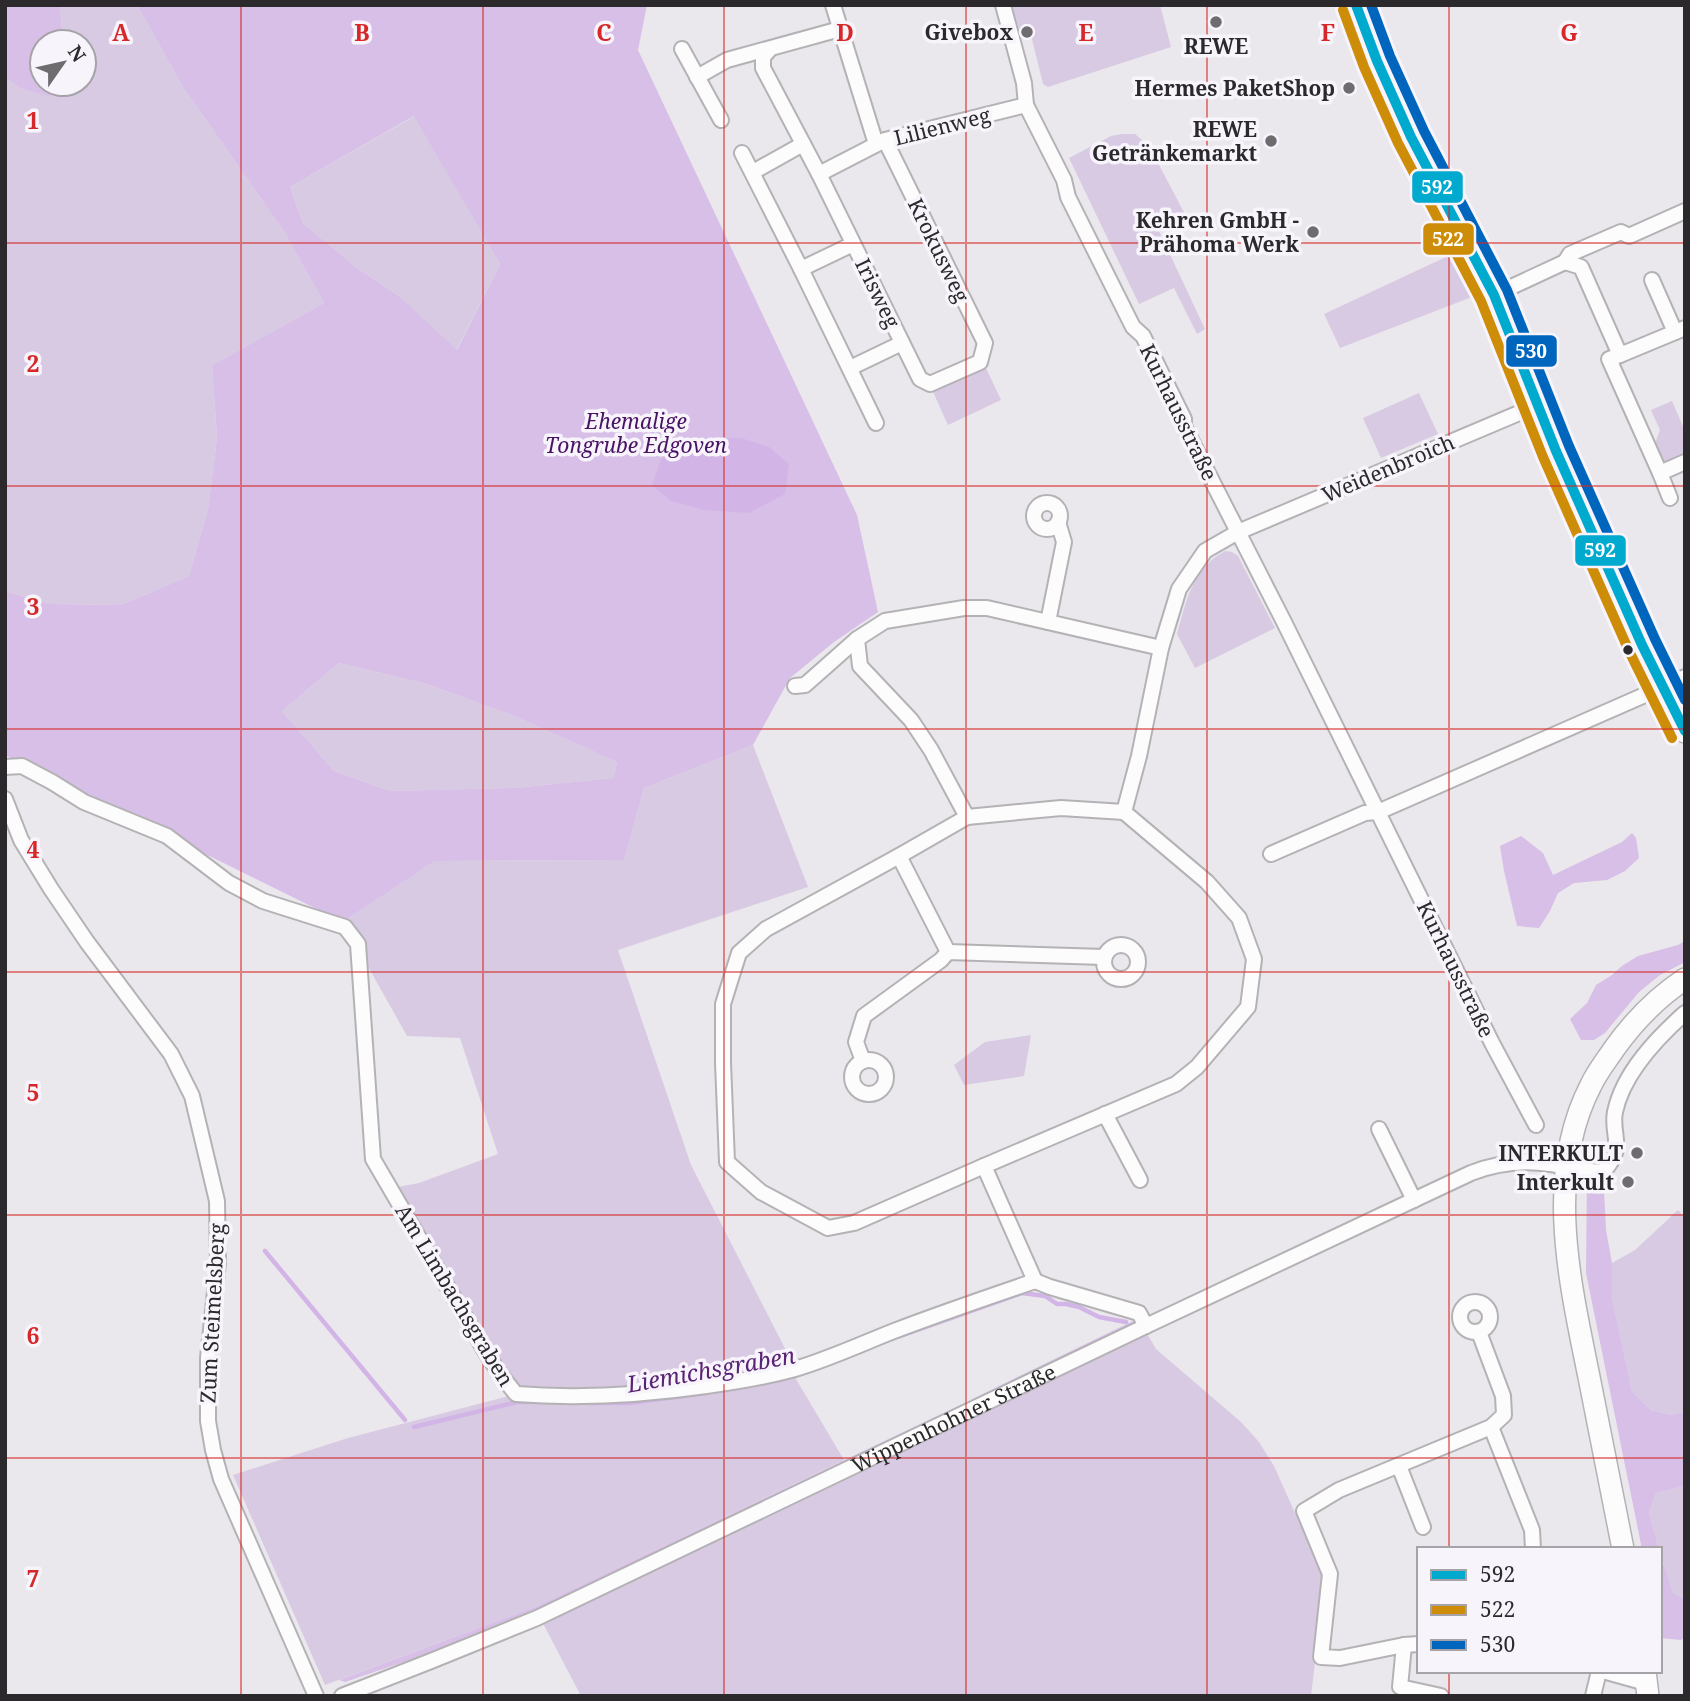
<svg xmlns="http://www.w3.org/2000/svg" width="1690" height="1701" font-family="'Noto Serif',serif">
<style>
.green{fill:#d8cae3}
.forest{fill:#d7bfe7;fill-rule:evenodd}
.water{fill:#d2b5e6}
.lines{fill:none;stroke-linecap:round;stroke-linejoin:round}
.stream{stroke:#d2b5e6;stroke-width:4.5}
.street-casing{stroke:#b4b2b5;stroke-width:18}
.secondary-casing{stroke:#b4b2b5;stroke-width:24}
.street{stroke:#fcfcfc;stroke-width:14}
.secondary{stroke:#fcfcfc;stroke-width:21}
.bus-1-casing{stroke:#f8f4fb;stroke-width:16}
.bus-2-casing{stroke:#f8f4fb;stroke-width:16}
.bus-3-casing{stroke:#f8f4fb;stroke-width:16}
.bus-1{stroke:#00a9ce;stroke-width:10}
.bus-2{stroke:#ce8d09;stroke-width:10}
.bus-3{stroke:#0065bd;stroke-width:10}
.grid{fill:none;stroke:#d62828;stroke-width:2;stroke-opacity:0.55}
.poi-dot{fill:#6e6c6f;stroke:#f8f4fb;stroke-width:2.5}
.bus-dot{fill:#2b292c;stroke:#f8f4fb;stroke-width:2.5}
.labels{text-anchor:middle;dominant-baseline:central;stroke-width:7;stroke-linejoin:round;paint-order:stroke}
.poi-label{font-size:21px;font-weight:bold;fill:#2b292c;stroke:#f8f4fb;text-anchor:end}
.street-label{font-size:21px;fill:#2b292c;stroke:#f8f4fb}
.park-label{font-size:21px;font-style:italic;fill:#491365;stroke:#f8f4fb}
.water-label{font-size:23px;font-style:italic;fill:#592475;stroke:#f8f4fb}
.grid-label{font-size:23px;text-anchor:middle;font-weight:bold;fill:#d62828;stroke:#f8f4fb;stroke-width:7;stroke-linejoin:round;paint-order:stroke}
.line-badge{stroke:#f8f4fb;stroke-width:2.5}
.badge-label{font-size:19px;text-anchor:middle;font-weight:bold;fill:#fff}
</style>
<rect width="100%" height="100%" fill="#eae8ec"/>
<!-- green -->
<path class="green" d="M60 5H137L183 87 285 233 324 303 212 365 217 438 208 509 189 576 121 605 50 604 5 591V77L20 88 61 85V84H84V42H63Z
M1012 5H1160L1171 47 1048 87 1043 84 1029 27 1019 29Z
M415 116 500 264 456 351 399 296 357 268 303 223 290 187Z
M1121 134H1135L1149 146 1187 218 1159 231 1205 329 1197 334 1174 288 1139 304 1069 158 1111 136Z
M1414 163 1477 295 1340 348 1324 314 1446 257 1405 167Z
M986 368 1001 400 948 425 933 392Z
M1419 393 1438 434 1381 458 1363 418Z
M1672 401 1685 431V452L1670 459 1671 463 1660 461 1654 446 1660 430 1651 410Z
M1225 551 1232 552 1238 556 1275 628 1195 668 1177 634C1186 602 1192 568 1225 551Z
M339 663 427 684 514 716 617 762 613 778 515 788 390 791 334 771 282 711Z
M753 745 808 887 618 950 691 1165 794 1366 793 1374 844 1460 535 1607 325 1685 233 1475 348 1438 513 1395 392 1188 419 1183 498 1154 460 1038 407 1036 343 922 435 861 624 860 644 788Z
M1031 1035 1024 1076 964 1085 954 1065 985 1042Z
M1678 1210 1685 1218V1412L1671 1415 1651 1410 1632 1391 1612 1297V1263L1635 1250Z
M1133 1321 1146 1332 1156 1349 1241 1422 1259 1442 1274 1466 1325 1580 1311 1696H581L537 1612 1134 1323Z
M1685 1486V1599L1673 1593 1666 1574 1660 1549H1659L1649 1513 1656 1493Z"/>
<!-- forest -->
<path class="forest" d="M5 5H60L63 42H42V84H61L49 96 20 88 5 77Z
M137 5H647L638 50 857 515 878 612 834 642 790 678 753 745 644 788 624 860 435 861 343 922 5 755V591L50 604 121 605 189 576 208 509 217 438 212 365 324 303 285 233 183 87ZM414 116 500 264 457 350 399 296 357 268 303 223 290 187ZM339 663 427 684 514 716 617 762 613 778 515 788 390 791 334 771 282 711Z
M1632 833 1636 838 1639 858 1625 871 1607 880 1574 883 1558 893 1550 911 1539 928 1517 926 1504 871 1500 846 1521 836 1543 853 1553 875 1622 842Z
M1685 941V962L1660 975 1639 992 1605 1033 1594 1040H1581L1570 1019 1587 1003 1596 985 1612 975 1622 966 1638 956 1678 945Z
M1587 1176 1596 1177 1600 1180 1604 1189 1606 1230 1612 1263V1297L1632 1391 1651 1410 1671 1415 1685 1412V1486L1656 1493 1649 1513 1659 1549H1642L1586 1273Z
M1133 1321 1132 1326 537 1612 433 1652 345 1682 339 1680 535 1607 958 1406Z
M1660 1554 1673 1593 1685 1599V1637L1681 1640 1660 1638Z"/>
<!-- water -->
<path class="water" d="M698 438H741L769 447 789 464 785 494 749 513 704 510 671 501 652 485 661 459Z"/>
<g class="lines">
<!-- stream -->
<path class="stream" d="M265 1251 405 1420
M892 1339 1022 1293 1045 1296 1057 1304H1066L1079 1307 1099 1317 1126 1322
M590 1403H629L707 1393
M414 1427 517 1402H543"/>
<defs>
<g id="street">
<path d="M833 5 876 144"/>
<path d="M1003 5 1024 83 1026 105 1064 180 1068 197 1133 327 1143 336 1184 419V426L1284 622 1492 1043 1536 1125"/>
<path d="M682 49 721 120"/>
<path d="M770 49 763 57V68L819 174"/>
<path d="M697 77 727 60 840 29"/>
<path d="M885 140 985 343 980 362 930 384 920 379 819 174 885 140 1026 105"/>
<path d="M742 153 801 269 876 423"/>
<path d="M753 172 803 144"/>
<path d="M1685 211 1629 236 1621 232 1570 254 1565 262 1581 267 1620 355 1685 328"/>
<path d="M801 269 853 244"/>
<path d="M1652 280 1675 332"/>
<path d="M1494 295 1565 262"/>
<path d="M1620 355 1609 359 1660 473"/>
<path d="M850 368 902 343"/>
<path d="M1670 498 1660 473 1685 462"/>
<circle cx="1047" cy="516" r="13"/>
<path d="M1048 622 1064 542 1058 522"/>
<path d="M795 686 805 685 857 639"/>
<path d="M5 767 22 766 52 782 84 802 167 836 229 883 263 901 345 927 358 944 373 1159 485 1351 500 1374 516 1394C580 1399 643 1395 706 1386 736 1382 766 1377 795 1369 829 1359 861 1344 894 1331 941 1313 988 1297 1035 1281L1050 1287 1139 1313 1146 1326"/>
<path d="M5 799 21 840 51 889 87 942 171 1054 192 1096 217 1201 218 1263 208 1358V1421L213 1450 221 1479 316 1696"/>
<path d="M1124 812 1207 882 1239 918 1254 959 1248 1007 1197 1067 1176 1084 984 1166 854 1223 828 1228 761 1192 727 1162 723 1063V1004L739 953 766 929 899 856 967 817 931 750 911 720 860 666 857 639 885 621 964 608H987L1161 648"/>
<path d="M1124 812 1139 756 1161 648 1179 589 1205 551 1238 532 1538 405"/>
<path d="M967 817 1061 808 1124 812"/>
<path d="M1271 854 1365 813 1378 812 1663 687 1685 677"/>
<path d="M899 856 948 952"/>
<circle cx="1121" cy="962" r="17"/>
<circle cx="869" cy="1077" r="17"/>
<path d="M863 1061 856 1042 864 1016 941 960 948 952 1104 957"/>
<path d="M1105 1114 1140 1180"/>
<path d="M1379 1129 1414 1200"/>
<path d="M984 1166 1035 1281"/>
<circle cx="1475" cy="1317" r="15"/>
<path d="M1491 1427 1532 1530 1533 1549"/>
<path d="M1399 1466 1423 1527"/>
<path d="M1419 1644 1404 1645 1340 1658 1321 1657 1330 1574 1304 1511 1339 1490 1491 1427 1504 1415 1503 1396 1479 1332"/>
<path d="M1404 1645 1400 1687 1441 1696"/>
<path d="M1603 1671 1646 1683"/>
<path id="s1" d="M342 1696 431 1661 537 1618 1146 1326 1471 1173C1496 1163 1524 1160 1550 1164 1562 1165 1593 1174 1603 1171 1606 1169 1608 1166 1610 1163 1623 1145 1611 1131 1615 1112 1623 1073 1657 1038 1685 1013"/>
<path d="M1593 1696 1599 1671"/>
</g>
<path id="secondary" d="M1356 5 1377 61 1411 137 1494 295 1556 451 1593 535 1642 645 1685 732
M1623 1549C1612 1491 1600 1434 1589 1377 1570 1283 1544 1175 1591 1085 1597 1072 1606 1061 1614 1049 1634 1021 1656 998 1685 979
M1645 1671 1648 1696"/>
</defs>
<!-- street casing -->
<use href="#street" class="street-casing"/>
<!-- secondary casing -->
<use href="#secondary" class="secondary-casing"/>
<!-- street -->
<use href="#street" class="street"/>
<!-- secondary -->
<use href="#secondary" class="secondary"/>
<defs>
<path id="bus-1" d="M1356 5 1377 61 1411 137 1494 295 1556 451 1642 645 1685 731"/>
<path id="bus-2" d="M1343 10 1364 67 1398 143 1481 301 1543 457 1629 651 1672 738"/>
<path id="bus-3" d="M1371 5 1390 56 1424 131 1507 290 1569 446 1655 639 1685 700"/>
</defs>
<!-- bus-1 casing -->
<use href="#bus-1" class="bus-1-casing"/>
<!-- bus-2 casing -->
<use href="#bus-2" class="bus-2-casing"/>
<!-- bus-3 casing -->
<use href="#bus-3" class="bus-3-casing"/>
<!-- bus-1 -->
<use href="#bus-1" class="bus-1"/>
<!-- bus-2 -->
<use href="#bus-2" class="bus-2"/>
<!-- bus-3 -->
<use href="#bus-3" class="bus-3"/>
</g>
<!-- grid -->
<path class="grid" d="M241 5V1696M483 5V1696M724 5V1696M966 5V1696M1207 5V1696M1449 5V1549M5 243H1685M5 486H1685M5 729H1685M5 972H1685M5 1215H1685M5 1458H1685M1449 1671V1696"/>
<!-- markers -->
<g class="poi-dot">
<circle cx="1216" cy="22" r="7"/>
<circle cx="1027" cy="32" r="7"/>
<circle cx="1349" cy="88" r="7"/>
<circle cx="1271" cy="141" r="7"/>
<circle cx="1313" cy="232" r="7"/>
<circle cx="1637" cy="1153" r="7"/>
<circle cx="1628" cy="1182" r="7"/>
</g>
<circle class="bus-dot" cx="1628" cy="650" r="6"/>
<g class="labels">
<!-- poi labels -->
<g class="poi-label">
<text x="1013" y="32">Givebox</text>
<text x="1216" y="46" text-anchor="middle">REWE</text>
<text x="1335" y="88">Hermes PaketShop</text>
<text x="1257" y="129">REWE<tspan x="1257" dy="24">Getränkemarkt</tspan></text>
<text x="1299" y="220">Kehren GmbH -<tspan x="1299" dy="24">Prähoma Werk</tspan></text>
<text x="1623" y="1153">INTERKULT</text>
<text x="1614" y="1182">Interkult</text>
</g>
<!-- street labels -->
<g class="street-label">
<text transform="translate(942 126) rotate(-14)">Lilienweg</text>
<text transform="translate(939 250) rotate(64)">Krokusweg</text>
<text transform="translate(878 293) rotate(64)">Irisweg</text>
<text transform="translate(1179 412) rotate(64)">Kurhausstraße</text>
<text transform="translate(1388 468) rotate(-23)">Weidenbroich</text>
<text transform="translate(1456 969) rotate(64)">Kurhausstraße</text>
<text transform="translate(455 1295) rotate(59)">Am Limbachsgraben</text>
<text transform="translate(212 1313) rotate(-87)">Zum Steimelsberg</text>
<text stroke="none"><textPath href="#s1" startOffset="672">Wippenhohner Straße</textPath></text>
</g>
<!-- park labels -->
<g class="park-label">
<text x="636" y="421">Ehemalige<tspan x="636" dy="24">Tongrube Edgoven</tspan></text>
</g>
<!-- water labels -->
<g class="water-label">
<text transform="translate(711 1369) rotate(-10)">Liemichsgraben</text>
</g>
</g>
<g class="grid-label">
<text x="121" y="41">A</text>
<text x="362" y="41">B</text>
<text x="604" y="41">C</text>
<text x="845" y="41">D</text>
<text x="1086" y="41">E</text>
<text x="1328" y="41">F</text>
<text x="1569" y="41">G</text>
<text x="33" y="129">1</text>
<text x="33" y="372">2</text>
<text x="33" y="615">3</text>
<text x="33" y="858">4</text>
<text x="33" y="1101">5</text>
<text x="33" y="1344">6</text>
<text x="33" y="1587">7</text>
</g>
<g class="line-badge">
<rect x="1411" y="170" width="53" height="34" rx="7" fill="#00a9ce"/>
<rect x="1422" y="222" width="53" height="34" rx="7" fill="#ce8d09"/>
<rect x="1505" y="334" width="53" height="34" rx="7" fill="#0065bd"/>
<rect x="1574" y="534" width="53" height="33" rx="7" fill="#00a9ce"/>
</g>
<g class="badge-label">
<text x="1437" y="194">592</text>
<text x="1448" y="246">522</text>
<text x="1531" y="358">530</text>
<text x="1600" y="557">592</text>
</g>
<!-- border -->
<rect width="1690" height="1701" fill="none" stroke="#2b292c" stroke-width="14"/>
<!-- legend -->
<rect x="1417" y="1547" width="245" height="126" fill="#f8f4fb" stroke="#a6a3a8" stroke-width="2"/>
<rect x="1431" y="1570" width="35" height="10" fill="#00a9ce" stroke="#a6a3a8" stroke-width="2"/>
<text x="1480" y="1582" font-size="21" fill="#2b292c">592</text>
<rect x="1431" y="1605" width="35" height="10" fill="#ce8d09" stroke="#a6a3a8" stroke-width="2"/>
<text x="1480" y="1617" font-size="21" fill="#2b292c">522</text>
<rect x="1431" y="1640" width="35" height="10" fill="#0065bd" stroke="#a6a3a8" stroke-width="2"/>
<text x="1480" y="1652" font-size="21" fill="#2b292c">530</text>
<!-- north arrow -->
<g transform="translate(63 63) rotate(56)"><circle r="33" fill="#f8f4fb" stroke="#a6a3a8" stroke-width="2"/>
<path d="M0-5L12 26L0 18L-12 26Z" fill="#6e6c6f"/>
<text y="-10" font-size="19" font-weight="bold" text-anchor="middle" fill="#2b292c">N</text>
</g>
</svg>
